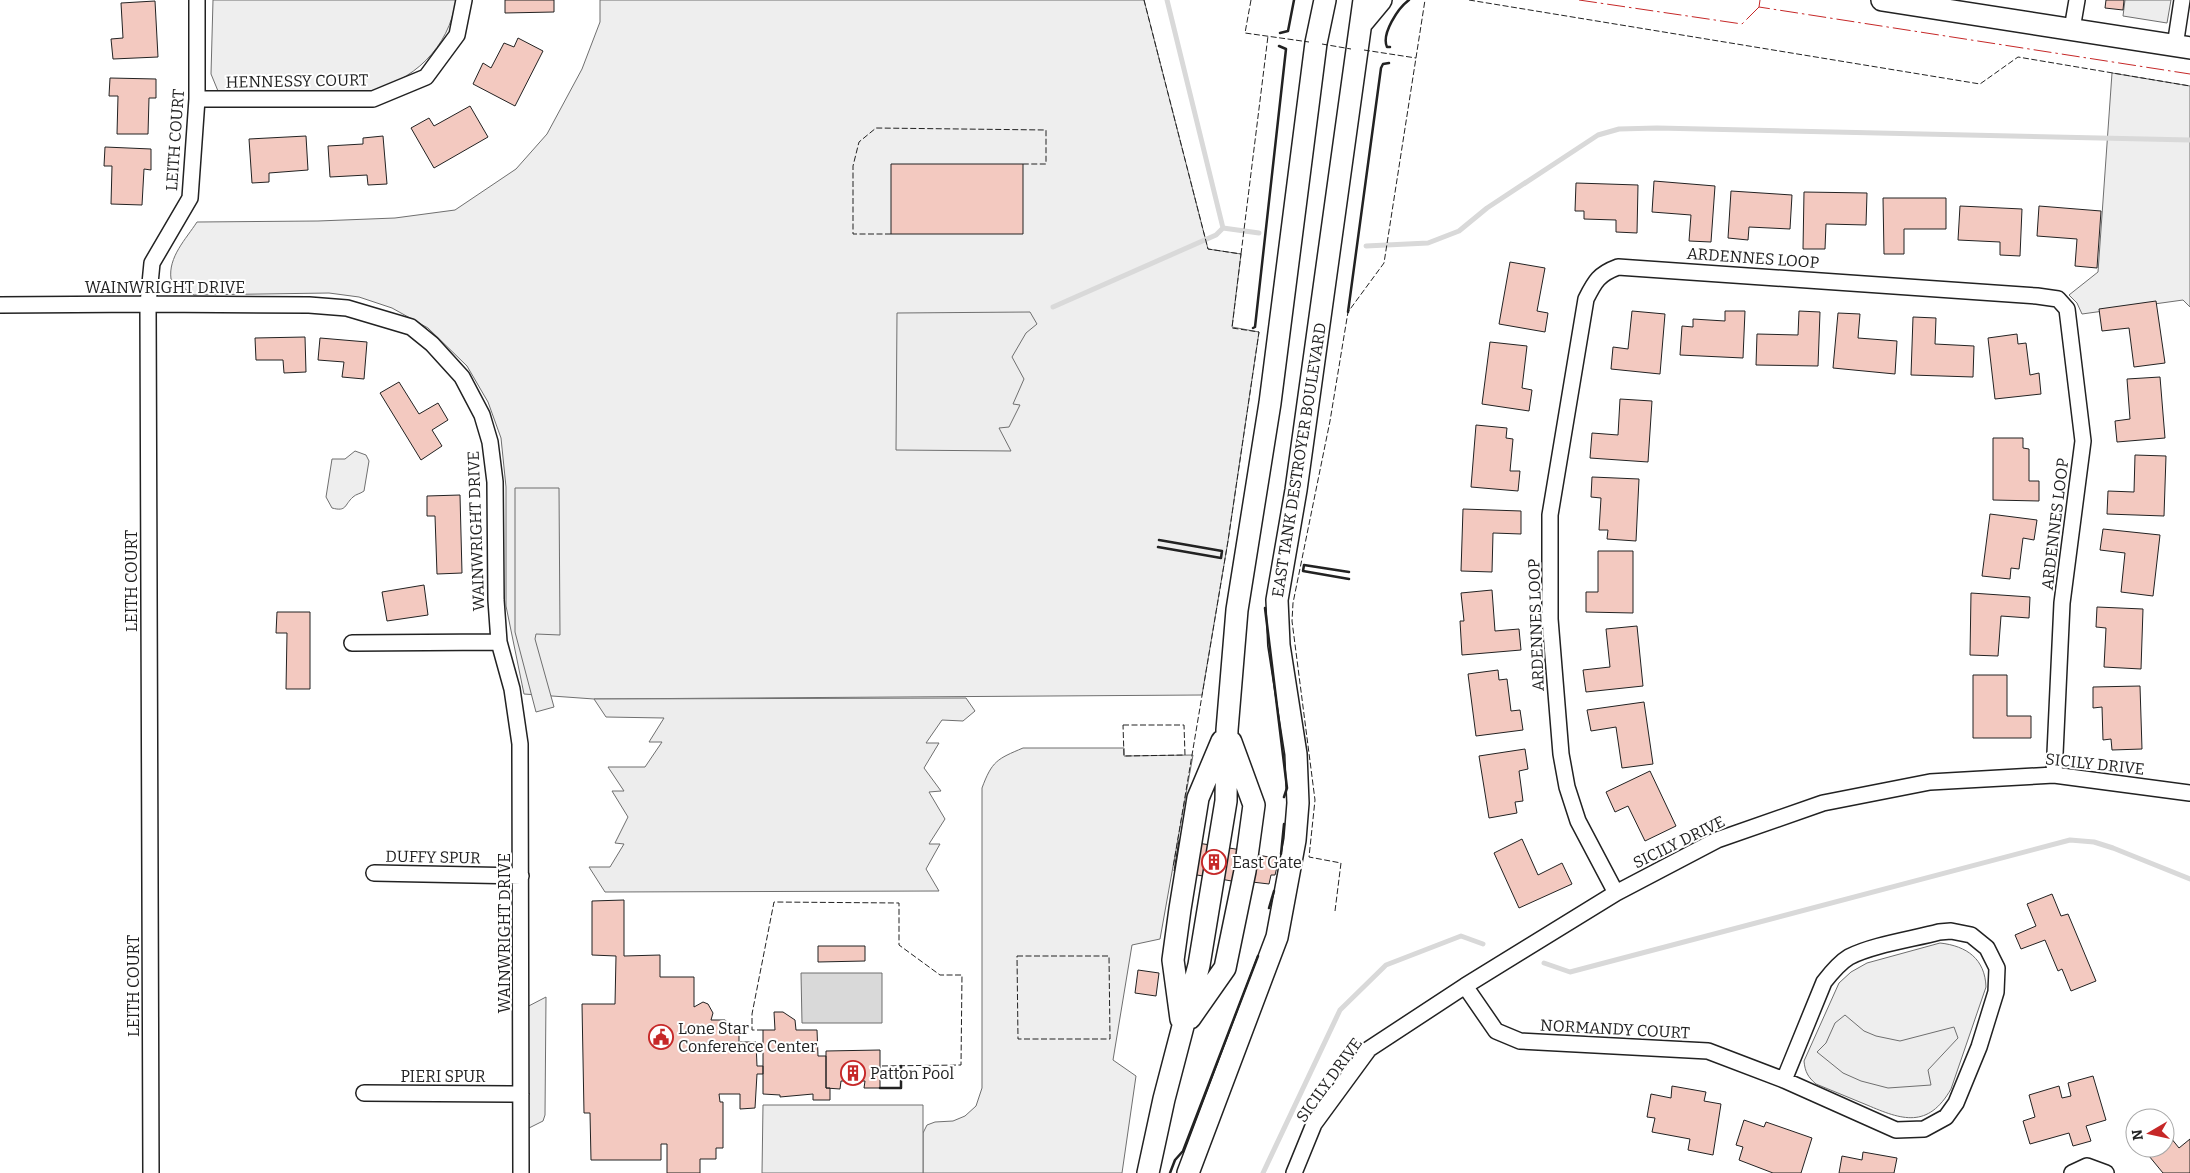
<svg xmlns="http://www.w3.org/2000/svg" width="2190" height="1173" font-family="Bitter,serif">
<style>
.green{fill:#eee;stroke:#6f6f6f}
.parking{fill:#ededed;stroke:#6f6f6f}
.water{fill:#d9d9d9;stroke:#6f6f6f}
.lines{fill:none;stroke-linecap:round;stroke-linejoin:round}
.stream{stroke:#d9d9d9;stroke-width:5}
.building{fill:#f3c9c0;stroke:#222}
.street-casing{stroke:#222;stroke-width:18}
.secondary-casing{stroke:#222;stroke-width:24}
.street{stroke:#fff;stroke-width:15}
.secondary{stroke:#fff;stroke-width:21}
.fence{stroke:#222;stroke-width:1;stroke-dasharray:6 2.5;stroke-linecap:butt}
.wall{stroke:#222;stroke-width:2.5}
.power{stroke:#c62828;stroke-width:1;stroke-dasharray:18 4 2.5 4;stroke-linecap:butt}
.labels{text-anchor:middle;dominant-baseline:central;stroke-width:4;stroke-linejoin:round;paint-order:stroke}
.street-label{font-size:16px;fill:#222;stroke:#fff}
.poi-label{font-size:16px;fill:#222;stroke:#fff;text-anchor:start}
</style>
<rect width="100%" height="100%" fill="#fff"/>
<!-- green -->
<path class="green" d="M213 0H456C449 48 413 82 366 92 353 95 337 92 323 92 291 93 259 93 227 93L218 91 211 74Z
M600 0H1144L1208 249 1241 254 1232 327 1259 332 1228 541 1202 695 594 699 524 694 506 606V487L501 438 488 402 467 366 428 328 392 308 359 297 329 293 194 295 171 279C168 257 186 239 197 222L318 221 395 218 455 210 516 169 547 134 582 69 600 22Z
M2112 73 2190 86V307L2183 300 2082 314 2077 303 2069 295 2098 272Z
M355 451 366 455 369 461 364 491C360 494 356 494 353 497 344 505 347 512 332 508L326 497 332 459H345Z
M1023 748H1124V756L1193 755 1160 939 1132 945 1113 1060 1136 1076 1122 1173H923V1133L927 1125 935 1122 953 1121 965 1116 976 1106 982 1088V788C992 761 997 759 1023 748Z
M1940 943C1967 946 1985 959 1986 987L1951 1089C1928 1129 1902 1120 1867 1105 1850 1098 1833 1091 1816 1084 1808 1077 1805 1072 1804 1061L1839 983 1851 972 1867 963Z"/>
<!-- parking -->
<path class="parking" d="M2125 0H2171L2167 23 2123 16Z
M1030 312 1037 324 1026 333 1012 357 1024 379 1013 404 1020 405 1009 427 999 428 1011 451 896 450 897 313Z
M515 488H559L560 635 536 634 535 639 554 707 536 712 515 632Z
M966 698 975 711 963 721 942 720 926 743H939L924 768 941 791 929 792 945 819 929 844H940L926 869 939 891 605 892 589 867H610L624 844 615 843 628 817 612 791H624L608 767H645L662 742H649L664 718 606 717 594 699Z
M546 997 545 1115 543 1121 521 1132V1010Z
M1845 1015 1864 1031 1876 1036 1900 1041 1954 1027 1958 1038 1928 1070 1931 1085 1888 1088 1861 1081 1843 1073 1817 1052 1826 1043 1835 1023Z
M763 1105H923V1173H762Z"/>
<!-- water -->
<path class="water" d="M801 973H882V1023H802Z"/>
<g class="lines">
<!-- stream -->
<path class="stream" d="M1167 0 1223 228 1259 233
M1366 246 1428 243 1459 231 1487 208 1598 135 1619 129 1657 128 2190 140
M1053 307 1216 235 1223 228
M1544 963 1570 972 2070 840 2094 842 2113 848 2190 879
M1263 1173 1340 1010 1386 965 1461 936 1483 944"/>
</g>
<!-- building -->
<path class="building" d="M505 0H554V12L505 13Z
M2106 0H2124L2123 10 2105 8Z
M155 1 158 57 113 59 111 39 123 38 121 3Z
M518 38 543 51 515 106 473 84 483 63 491 68 504 43 514 47Z
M110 78 156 79V98H149L148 134H117L118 96H109Z
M470 106 488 137 434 168 411 128 429 118 434 126Z
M306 136 308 170 269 173V182L252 183 249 139Z
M383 136 387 184 368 185 367 175 330 177 328 146 363 144V138Z
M105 147 151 149V170L144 169 142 205 111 204 112 166H104Z
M891 164H1023V234H891Z
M1654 181 1715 186 1711 242 1689 241 1691 215 1652 212Z
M1576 183 1638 185 1637 233 1616 232V220L1584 219V211H1575Z
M1731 191 1792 195 1790 229 1749 227 1748 240 1728 238Z
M1804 192 1867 193 1866 225 1826 224 1825 249H1803Z
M1883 198H1946V229H1904V254H1884Z
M1960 206 2022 209 2020 256 2000 255V242L1958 240Z
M2039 206 2101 211 2097 268 2075 266 2077 239 2037 236Z
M1510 262 1545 268 1537 311 1548 313 1545 332 1499 324Z
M2156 301 2165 363 2134 367 2129 328 2102 331 2099 309Z
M1632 311 1665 314 1660 374 1611 369 1613 347 1628 349Z
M1725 311H1745L1743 358 1680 355 1682 326 1693 327V319L1725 321Z
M1799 311 1820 312 1818 366 1756 365 1757 334 1798 335Z
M1838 313 1860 314 1858 338 1897 341 1895 374 1833 368Z
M1913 317 1936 318 1935 344 1974 346 1973 377 1911 375Z
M2017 334 2018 344 2026 343 2030 375 2039 373 2041 394 1995 399 1988 338Z
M305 337 306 372 284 373 283 360H256L255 338Z
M320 338 367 342 364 379 342 377 344 362 318 360Z
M1490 342 1527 346 1522 388 1532 390 1529 411 1482 404Z
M2160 377 2165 438 2117 442 2115 421 2130 419 2127 379Z
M399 382 419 414 438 403 448 420 432 430 442 446 421 460 380 393Z
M1620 399 1652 401 1648 462 1590 458 1592 433 1618 435Z
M1476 425 1507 428 1506 438 1513 439 1510 471H1520L1518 491 1471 487Z
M1993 438H2023V448L2029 449V481H2039V501L1993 500Z
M2135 455 2166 456 2164 516 2107 514 2108 491 2134 492Z
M1592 477 1639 479 1636 541 1607 539 1608 530H1599L1601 498 1591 497Z
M460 495 462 573 437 574 435 516H427V496Z
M1463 509 1521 511V534L1493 533 1492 572 1461 571Z
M1990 514 2037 520 2034 540 2023 538 2019 569 2011 568 2010 579 1982 576Z
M2103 529 2160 535 2153 596 2121 592 2125 553 2100 550Z
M1598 551H1633V613L1586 612V592H1598Z
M424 585 428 615 387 621 382 592Z
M1492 590 1495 631 1519 629 1521 650 1462 655 1460 621H1464L1461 593Z
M1971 593 2030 597 2029 618 2001 616 1998 656 1970 655Z
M2097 607 2143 609 2141 669 2104 667 2106 628 2096 627Z
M277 612H310V689H286L287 633H276Z
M1637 626 1643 686 1586 692 1583 670 1610 667 1606 629Z
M1498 670 1499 680 1507 679 1511 711 1520 710 1523 730 1476 736 1468 674Z
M1973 675H2007V716H2031V738H1973Z
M2140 686 2142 749 2112 750 2111 739 2103 740 2102 707 2093 708V687Z
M1644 702 1653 764 1622 768 1616 727 1591 731 1587 710Z
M1525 749 1528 769 1519 771 1523 801 1515 802 1517 813 1489 818 1479 756Z
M1650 771 1676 826 1645 841 1628 806 1615 812 1606 792Z
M1522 839 1538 875 1562 863 1572 884 1519 908 1494 853Z
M1179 840 1254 852 1249 884 1174 871Z
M1253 854 1279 859 1275 875H1271L1269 884 1252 882Z
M2052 894 2061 916 2068 914 2096 981 2071 991 2062 969 2058 971 2045 940 2021 949 2015 935 2036 926 2027 904Z
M624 900V956L660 955V977H694V1007L703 1002 708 1004 713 1013 711 1020H725L739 1032V1053H740V1042H756L757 1066H763V1074H757L755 1108 740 1109V1094H719L720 1102H723V1148H716V1159H700V1173H667V1144H661V1160H591L590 1113H584L582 1004H615L616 956 592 955V901Z
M818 946H865V961L818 962Z
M1138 970 1159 973 1156 996 1135 993Z
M774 1012H783L795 1020 796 1030H817L818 1056H826V1088H830V1100H813V1094L780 1097V1095L763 1094V1030H775Z
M880 1050V1088H864L865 1081H841L840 1089 826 1088V1051Z
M2093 1076 2106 1120 2086 1126 2091 1141 2073 1146 2069 1133 2030 1144 2023 1121 2035 1117 2029 1095 2059 1086 2062 1098 2071 1096 2068 1083Z
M1672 1086 1706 1092 1704 1101 1721 1104 1713 1155 1688 1150 1690 1139 1652 1132 1655 1118 1647 1117 1651 1094 1671 1098Z
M1744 1120 1764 1127 1766 1122 1812 1138 1801 1173H1773L1739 1160 1743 1147 1736 1145Z
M2171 1138 2179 1148 2190 1139V1173H2163L2149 1156 2159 1148H2165V1143Z
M1863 1152 1897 1158 1894 1173H1839L1842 1156 1862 1160Z"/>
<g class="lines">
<defs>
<path id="street" d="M2072 29 2077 0
M2175 46 2182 0
M197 99H373L426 77 457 35 464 0
M0 305 148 304 309 305 347 308 411 327 432 344 462 377 482 415 490 442 495 482 496 600 499 642 512 689 520 744 521 1173
M352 643 499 642
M374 873 521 876
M1616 893 1578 821 1567 787 1561 754 1550 619V515L1586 299C1595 281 1599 274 1618 267L2037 296 2058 299 2067 309 2083 441 2062 603 2054 775
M1465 986 1496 1031 1520 1041 1708 1051 1784 1080 1896 1130 1924 1129 1946 1117 1956 1103 1979 1047 1996 992 1997 968 1987 948 1971 935 1951 931 1939 932C1913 939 1872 945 1849 957 1839 963 1831 973 1824 982L1784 1080
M364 1093 521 1094
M151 1173 148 304 152 263 190 198 197 99V0
M1294 1173 1314 1124 1369 1049 1465 986 1616 893 1717 840 1823 803 1930 782 2054 775 2190 793
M2072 1173 2087 1166 2106 1173"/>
<path id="secondary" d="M1882 0 2190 48
M1361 24 1381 0
M1190 1018 1225 968 1245 871 1254 805 1231 742
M1181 1019 1173 960 1180 909 1198 798 1222 741
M1148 1173 1164 1099 1199 965 1226 801 1227 730 1237 610 1270 403 1316 43 1325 0
M1188 1173 1277 937 1295 840 1298 803 1296 754 1279 645 1277 600 1296 490 1364 0"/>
</defs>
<!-- street casing -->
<use href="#street" class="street-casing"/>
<!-- secondary casing -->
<use href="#secondary" class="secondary-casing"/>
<!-- street -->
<use href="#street" class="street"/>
<!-- secondary -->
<use href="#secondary" class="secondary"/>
<!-- fence -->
<path class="fence" d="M1144 0 1208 249 1241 254 1232 328 1259 332 1228 541 1173 868
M1251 0 1245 33 1309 42
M1469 0 1980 84 2018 57 2190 86
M1322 44 1351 49
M1364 50 1416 58
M891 234H853V166L859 142 876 128 1046 130V164H1023
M1241 254 1268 36
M1123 725H1184L1185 755 1124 756Z
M1335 911 1341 863 1309 857 1315 800 1292 621 1293 603 1330 421 1348 312 1384 263 1425 0
M1017 956H1109L1110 1039H1018Z
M763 1030H752V1014L774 902 899 903V945L940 975H962L961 1065 880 1066"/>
<!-- wall -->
<path class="wall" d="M1280 33 1288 31 1294 0
M1390 47H1387C1381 34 1398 8 1409 0
M1348 312 1381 68 1383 64 1389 63
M1253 328 1255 327 1286 49 1279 46
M1158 547 1221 558 1222 551 1159 540
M1349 579 1303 571 1304 565 1349 572
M1265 608 1287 788 1284 797
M1281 854 1284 824
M1269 908 1274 891
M880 1088H901V1066
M1170 1173 1175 1160 1183 1151 1258 956"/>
<!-- power -->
<path class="power" d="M1579 0 1742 24 1759 7
M1760 0 1759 7 2190 74"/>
</g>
<!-- icons -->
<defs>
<symbol id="building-ring" viewBox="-11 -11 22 22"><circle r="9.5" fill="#fff" stroke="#c62828" stroke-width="1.5"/><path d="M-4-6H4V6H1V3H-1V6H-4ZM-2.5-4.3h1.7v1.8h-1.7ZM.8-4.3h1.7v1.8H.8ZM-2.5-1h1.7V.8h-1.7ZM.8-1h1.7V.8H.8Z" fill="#c62828"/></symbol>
<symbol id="civic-ring" viewBox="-11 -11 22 22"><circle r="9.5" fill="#fff" stroke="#c62828" stroke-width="1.5"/><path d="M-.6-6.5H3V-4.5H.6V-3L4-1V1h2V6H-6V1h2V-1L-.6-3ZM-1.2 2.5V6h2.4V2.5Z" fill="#c62828"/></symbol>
</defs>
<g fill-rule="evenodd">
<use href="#building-ring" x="1200" y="848" width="28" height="28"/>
<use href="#civic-ring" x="647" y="1023" width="28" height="28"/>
<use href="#building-ring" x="839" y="1059" width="28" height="28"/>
</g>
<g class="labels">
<!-- street labels -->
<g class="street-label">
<text transform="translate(297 81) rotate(-1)">HENNESSY COURT</text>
<text transform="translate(175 140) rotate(-86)">LEITH COURT</text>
<text transform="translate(1753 258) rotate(4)">ARDENNES LOOP</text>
<text x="165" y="287">WAINWRIGHT DRIVE</text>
<text transform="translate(1299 460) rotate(-81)">EAST TANK DESTROYER BOULEVARD</text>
<text transform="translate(2055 524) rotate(-83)">ARDENNES LOOP</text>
<text transform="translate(476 531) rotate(-92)">WAINWRIGHT DRIVE</text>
<text transform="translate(131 581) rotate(-90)">LEITH COURT</text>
<text transform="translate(1536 625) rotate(-92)">ARDENNES LOOP</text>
<text transform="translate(2095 764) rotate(6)">SICILY DRIVE</text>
<text transform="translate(1679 842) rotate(-26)">SICILY DRIVE</text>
<text transform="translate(433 857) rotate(1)">DUFFY SPUR</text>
<text transform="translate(504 933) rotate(-90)">WAINWRIGHT DRIVE</text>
<text transform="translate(133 986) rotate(-90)">LEITH COURT</text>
<text transform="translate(1615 1029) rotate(3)">NORMANDY COURT</text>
<text x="443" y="1076">PIERI SPUR</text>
<text transform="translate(1329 1080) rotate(-54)">SICILY DRIVE</text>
</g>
<!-- poi labels -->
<g class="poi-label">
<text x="1232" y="862">East Gate</text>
<text x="678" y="1028">Lone Star<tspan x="678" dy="18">Conference Center</tspan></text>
<text x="870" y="1073">Patton Pool</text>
</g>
</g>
<!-- north arrow -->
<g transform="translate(2150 1133) rotate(261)"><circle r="24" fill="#ffffff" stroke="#a7a7a7"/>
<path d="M0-4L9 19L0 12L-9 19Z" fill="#c62828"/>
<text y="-8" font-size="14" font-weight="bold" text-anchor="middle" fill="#222222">N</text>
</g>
</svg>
